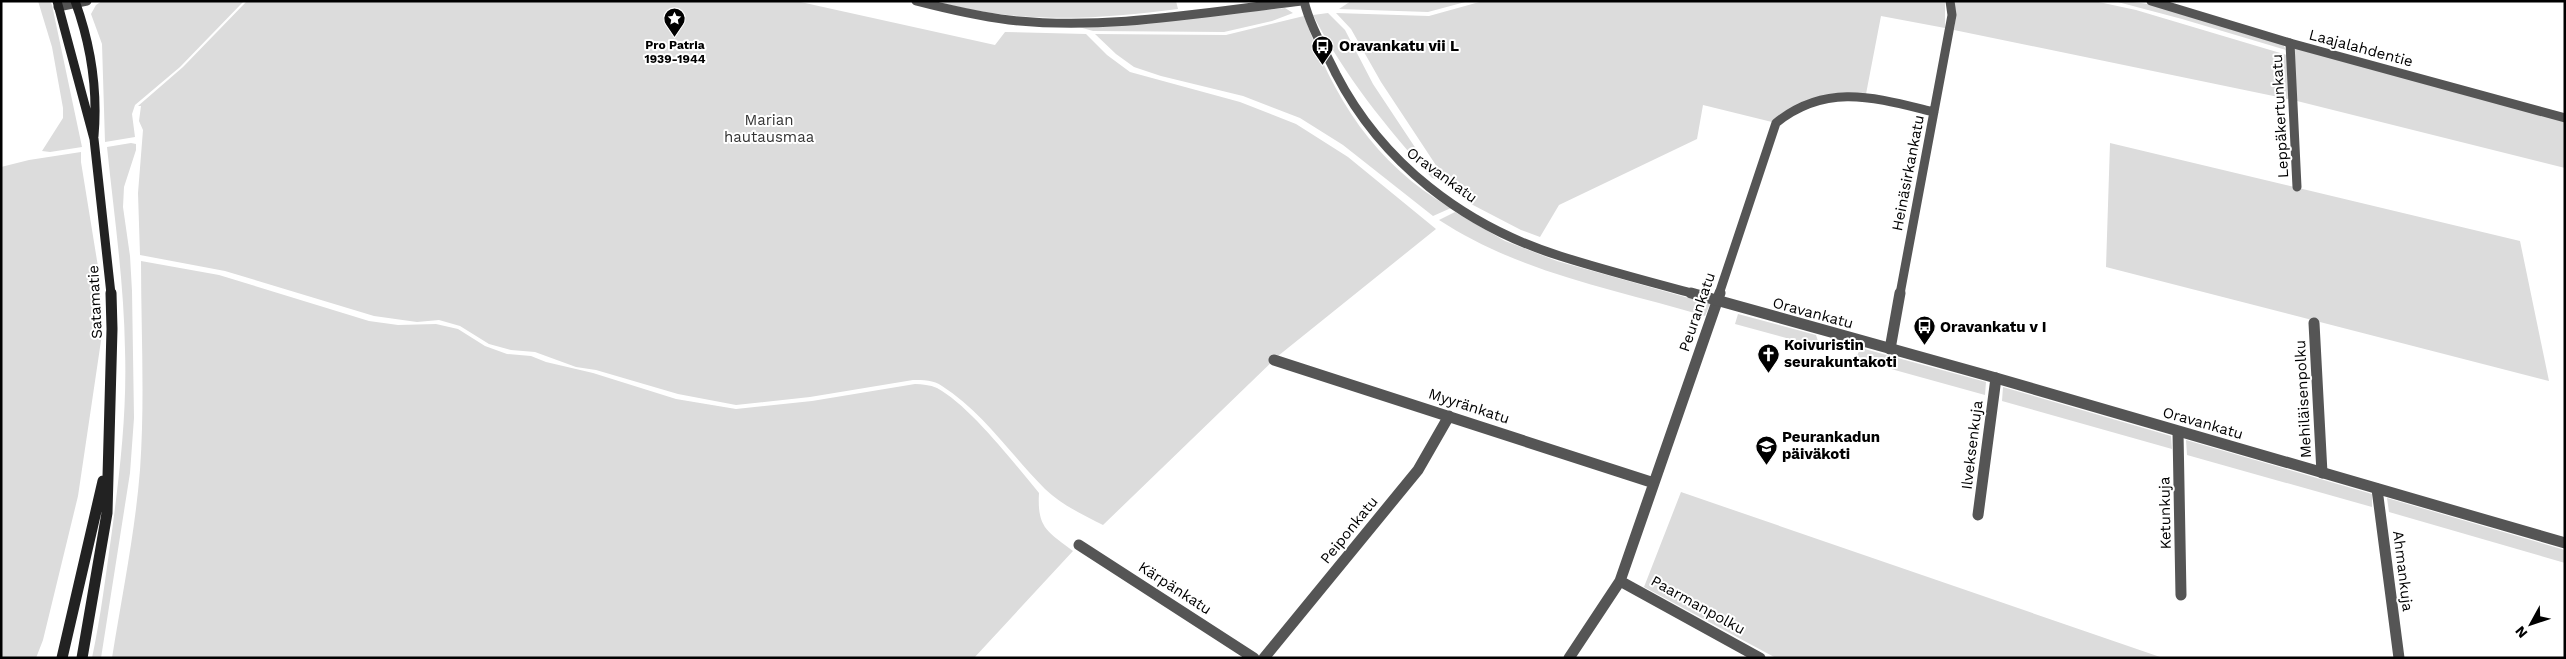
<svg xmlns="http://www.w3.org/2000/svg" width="2566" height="659" font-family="'Work Sans',sans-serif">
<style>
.green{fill:#dcdcdc}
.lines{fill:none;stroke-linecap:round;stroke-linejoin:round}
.minor-far1{stroke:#555;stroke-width:9}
.minor{stroke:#555;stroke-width:11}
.tertiary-far1{stroke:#555;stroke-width:9}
.tertiary{stroke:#555;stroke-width:11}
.secondary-far1{stroke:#222;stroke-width:9}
.secondary{stroke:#222;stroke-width:11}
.labels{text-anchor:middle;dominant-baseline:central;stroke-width:4;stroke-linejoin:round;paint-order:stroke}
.far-poi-label{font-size:12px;font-weight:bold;fill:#000;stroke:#fff}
.poi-label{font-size:15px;font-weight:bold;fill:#000;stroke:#fff;text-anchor:start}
.street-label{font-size:15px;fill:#000;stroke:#fff}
.park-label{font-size:15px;fill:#333;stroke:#fff}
</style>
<rect width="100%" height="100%" fill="#fff"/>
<!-- green -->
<path class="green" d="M38 1H50L52 5 82 147 50 152 42 151 63 118V108L52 47Z
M102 1H244L180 67 135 105 132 114 135 137 105 142 102 44 91 14 96 5Z
M247 1H796L995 45 1005 32 1086 34 1107 55 1130 72 1240 102 1296 124 1348 157 1436 229 1278 356 1103 525C1083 515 1062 505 1045 489 1011 455 983 412 942 386 934 380 923 380 913 380L810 397 736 405 678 394 596 370 576 367 535 352 511 350 489 344 460 326 439 320 417 322 374 316 225 271 140 255 138 193 143 130 139 121 141 106H138L183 67Z
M935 1H1176L1178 9C1096 20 1015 24 935 1Z
M1351 1H1469L1428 12 1339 9Z
M1483 1H1945V28L1881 16 1866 94C1831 98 1798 97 1772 122L1703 105 1697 139 1559 205 1540 237 1521 230 1471 204 1451 188 1381 82 1351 29 1336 13 1429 16Z
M1954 1H2094L2136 10 2287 55 2288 99 1954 30 1956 16Z
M2114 1C2167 1 2231 28 2283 44L2286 50 2182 19Z
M1285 8 1293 13 1272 21 1224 32 1093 31 1079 27Z
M1328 13 1345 30 1373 84 1436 179 1432 178C1386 127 1344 75 1313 15Z
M1304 16C1333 97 1374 164 1451 208L1433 216 1343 145 1300 118 1243 96 1161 76 1134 67 1116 54 1095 34 1226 35Z
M2290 43 2565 118V168L2293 100Z
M131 143 136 144V150L124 187 123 207 130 256 132 291 134 418 130 473 101 658H92C101 616 106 573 112 531 120 471 127 411 125 350 124 282 114 215 107 147Z
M2110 143 2520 241 2549 381 2106 267Z
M81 152V162L100 279 102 334 78 496 43 640 36 658H1V167L29 160Z
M1455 212 1505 241 1557 261 1710 304 1705 316C1610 288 1523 274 1439 220Z
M141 261 219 275 369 321 398 325 436 324 458 329 485 346 507 354 531 356 546 362 593 373 676 399 736 409 812 401 915 384C922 384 930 385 937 388 969 405 1015 464 1039 493 1037 528 1047 531 1073 551L974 658H112C122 595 135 533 140 470 145 400 141 330 141 261Z
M1738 314 1816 335 1820 347 1735 324Z
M1861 348 1986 382 1985 395 1855 359Z
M2003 387 2171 436 2172 449 2002 401Z
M2186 440 2372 494V507L2187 455Z
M1681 492 2163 658H1776L1644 587Z
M2387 498 2565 550V563L2389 512Z"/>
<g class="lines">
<!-- minor-far1 -->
<path class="minor-far1" d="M2290 43 2297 187
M1719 294 1776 123C1827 82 1876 98 1934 112
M1900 294 1952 15 1950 1"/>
<!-- minor -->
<path class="minor" d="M2314 323 2322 473
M1890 349 1900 293
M1274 360 1654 483
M2178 432 2181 595
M2377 489 2399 658
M1978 515 1996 378
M1079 545 1254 658
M1620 581 1760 658
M1264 658 1418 470 1449 416
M1569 658 1620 581 1720 293"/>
<!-- tertiary-far1 -->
<path class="tertiary-far1" d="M916 1C947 9 977 16 1009 20 1106 31 1206 12 1302 1
M1304 1C1310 26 1325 51 1336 74 1382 163 1464 226 1560 256 1604 270 1650 282 1695 294
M2151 1 2290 43 2565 118
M58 7 87 1"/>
<!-- tertiary -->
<path class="tertiary" d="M1691 293 1996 378 2565 543"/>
<!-- secondary-far1 -->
<path class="secondary-far1" d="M57 1 94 139 111 294
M75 1C91 45 98 89 94 136"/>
<!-- secondary -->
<path class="secondary" d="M62 658 103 481
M82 658 107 513 112 329 111 293"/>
</g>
<!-- icons -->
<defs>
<symbol id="sight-pin" viewBox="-11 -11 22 30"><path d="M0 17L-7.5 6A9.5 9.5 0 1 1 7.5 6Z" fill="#000" stroke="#fff"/><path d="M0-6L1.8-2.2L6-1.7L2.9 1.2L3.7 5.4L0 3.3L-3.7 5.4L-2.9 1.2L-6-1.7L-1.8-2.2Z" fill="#fff"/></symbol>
<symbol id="bus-pin" viewBox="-11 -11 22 30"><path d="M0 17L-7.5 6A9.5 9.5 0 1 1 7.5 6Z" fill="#000" stroke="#fff"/><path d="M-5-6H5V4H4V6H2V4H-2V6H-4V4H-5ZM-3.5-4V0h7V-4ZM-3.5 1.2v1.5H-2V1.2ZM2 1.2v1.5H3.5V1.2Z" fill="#fff"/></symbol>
<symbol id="church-pin" viewBox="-11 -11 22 30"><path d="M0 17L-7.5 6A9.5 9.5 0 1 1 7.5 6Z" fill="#000" stroke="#fff"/><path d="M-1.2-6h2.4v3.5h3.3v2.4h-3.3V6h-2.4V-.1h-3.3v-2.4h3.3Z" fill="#fff"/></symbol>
<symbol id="school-pin" viewBox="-11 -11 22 30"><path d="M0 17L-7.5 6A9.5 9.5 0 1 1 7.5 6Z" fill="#000" stroke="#fff"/><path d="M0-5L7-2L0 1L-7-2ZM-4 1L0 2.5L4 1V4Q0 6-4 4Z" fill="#fff"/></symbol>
</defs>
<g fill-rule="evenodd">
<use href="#sight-pin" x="662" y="6" width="25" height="34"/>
<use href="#bus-pin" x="1310" y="34" width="25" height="34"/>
<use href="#bus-pin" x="1912" y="314" width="25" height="34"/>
<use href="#church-pin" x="1756" y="342" width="25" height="34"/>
<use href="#school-pin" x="1754" y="434" width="25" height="34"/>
</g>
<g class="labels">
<!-- far-poi labels -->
<g class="far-poi-label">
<text x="675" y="45">Pro Patria<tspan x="675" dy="14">1939-1944</tspan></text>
</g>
<!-- poi labels -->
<g class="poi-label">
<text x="1339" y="46">Oravankatu vii L</text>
<text x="1940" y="327">Oravankatu v I</text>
<text x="1784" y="345">Koivuristin<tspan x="1784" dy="17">seurakuntakoti</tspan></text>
<text x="1782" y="437">Peurankadun<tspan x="1782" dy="17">päiväkoti</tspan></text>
</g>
<!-- street labels -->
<g class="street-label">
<text transform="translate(2361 48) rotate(15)">Laajalahdentie</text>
<text transform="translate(2280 116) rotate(-93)">Leppäkertunkatu</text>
<text transform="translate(1908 173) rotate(-79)">Heinäsirkankatu</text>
<text transform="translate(1442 175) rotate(36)">Oravankatu</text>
<text transform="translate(95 302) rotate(-93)">Satamatie</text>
<text transform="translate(1697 312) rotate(-71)">Peurankatu</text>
<text transform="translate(1813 313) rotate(15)">Oravankatu</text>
<text transform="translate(2303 399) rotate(-93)">Mehiläisenpolku</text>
<text transform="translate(1469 406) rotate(18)">Myyränkatu</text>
<text transform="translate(2203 423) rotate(16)">Oravankatu</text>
<text transform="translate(1972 445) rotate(-83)">Ilveksenkuja</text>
<text transform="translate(2165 513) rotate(-91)">Ketunkuja</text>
<text transform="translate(1349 530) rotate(-51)">Peiponkatu</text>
<text transform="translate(2403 571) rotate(83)">Ahmankuja</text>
<text transform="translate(1175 588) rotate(33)">Kärpänkatu</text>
<text transform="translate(1698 605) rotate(29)">Paarmanpolku</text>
</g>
<!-- park labels -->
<g class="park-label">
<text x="769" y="120">Marian<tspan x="769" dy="17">hautausmaa</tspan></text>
</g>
</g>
<!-- border -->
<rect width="2566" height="659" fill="none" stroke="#000000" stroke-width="5"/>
<!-- north arrow -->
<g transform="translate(2531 624) rotate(230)" stroke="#ffffff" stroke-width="4" paint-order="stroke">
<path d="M0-4L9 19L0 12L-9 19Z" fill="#000000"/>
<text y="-8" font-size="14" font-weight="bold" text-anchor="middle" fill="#000000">N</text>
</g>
</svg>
